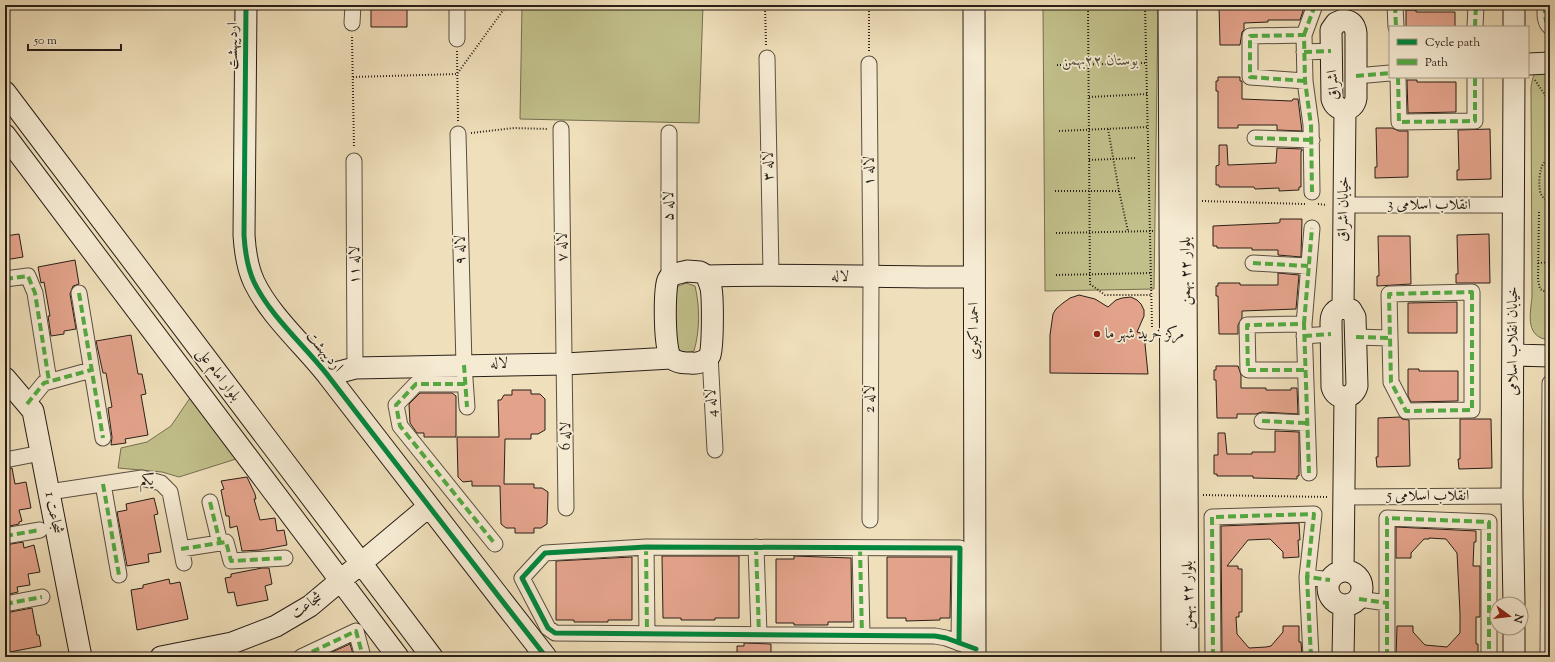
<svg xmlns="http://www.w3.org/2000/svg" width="1555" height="662" font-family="'Sorts Mill Goudy',Amiri,serif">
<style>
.green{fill:#c1bf8a;stroke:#746f50}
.building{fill:#e3a38b;stroke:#281f17}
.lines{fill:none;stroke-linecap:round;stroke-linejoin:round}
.street-casing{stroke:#5a4f40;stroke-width:17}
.secondary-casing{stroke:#281f17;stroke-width:23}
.path{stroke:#281f17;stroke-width:2;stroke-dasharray:1 2;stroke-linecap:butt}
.street{stroke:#f5ead2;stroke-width:15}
.secondary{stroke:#f5ead2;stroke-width:21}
.quiet{stroke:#53aa42;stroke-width:4;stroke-dasharray:8 4;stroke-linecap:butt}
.cycleway-casing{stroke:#f5ead2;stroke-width:8}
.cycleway{stroke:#00873e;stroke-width:5}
.poi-dot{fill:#8f2418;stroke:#f5ead2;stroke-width:1.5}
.labels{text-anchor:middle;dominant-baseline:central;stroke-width:3.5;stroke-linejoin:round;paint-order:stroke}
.street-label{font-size:15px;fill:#281f17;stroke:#f5ead2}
.park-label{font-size:15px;font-style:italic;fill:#564f3a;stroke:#f5ead2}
.poi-label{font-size:15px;fill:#281f17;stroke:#f5ead2;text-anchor:start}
</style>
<rect width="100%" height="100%" fill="#efdfba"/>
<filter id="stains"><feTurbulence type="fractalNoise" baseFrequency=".005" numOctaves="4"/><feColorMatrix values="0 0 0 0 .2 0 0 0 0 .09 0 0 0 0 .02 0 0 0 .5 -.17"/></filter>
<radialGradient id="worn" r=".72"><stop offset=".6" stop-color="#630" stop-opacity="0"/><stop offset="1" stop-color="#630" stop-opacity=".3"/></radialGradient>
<!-- green -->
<path class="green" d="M522 5H703L699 123 520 119Z
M1043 5H1158L1154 289 1045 291Z
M1550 70V340C1525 338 1530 315 1532 297L1531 88C1533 73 1534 71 1550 70Z
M686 283 695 286C700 307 700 330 694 351 684 354 681 352 674 345V288Z
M190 398 236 459 179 477 162 472 118 468 121 448 147 442 171 426Z"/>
<!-- building -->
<path class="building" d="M1219 5H1305L1300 20H1268V22L1244 23V30L1242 32 1240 45H1220Z
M371 8H407V27H371Z
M1406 10H1416V12H1455V27H1406Z
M1218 77H1240V81H1242V99L1292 101 1293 99H1298L1302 131 1277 130V125H1238V128H1218V91H1216V81H1218Z
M1407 80H1417V82H1456V112L1408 113Z
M1376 128H1392L1399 131H1408V177L1375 178V167H1377Z
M1490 129 1491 179 1457 180V170H1459L1458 130Z
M1219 145H1227L1228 165 1276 163 1277 148 1302 149V151H1301V187H1299V190L1279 191V188L1255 189 1254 187H1219V185H1216V166L1219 165Z
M1280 219H1302L1301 257 1278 255V250H1252V248H1217V246H1213V226L1278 223 1280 222Z
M19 234 23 257 5 260V236Z
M1489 234 1490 283H1456V274H1458L1457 235Z
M1378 236H1410L1411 284 1377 286V276H1379Z
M75 260 79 284 73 286 70 294 76 329 64 331V334L51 336 48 316H50L44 282 41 283 38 267Z
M1278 273 1299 275 1296 309 1242 311V318L1238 325V334H1219L1218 296H1216V286H1218V283H1240V285H1278Z
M1079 295 1095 299 1108 307 1116 300 1122 298 1131 297 1137 300 1141 304 1144 310V316L1137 332 1144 334 1148 374 1050 373V335L1053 314 1056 309 1063 303 1070 298Z
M1457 302V333H1408V303Z
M131 335 138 374H142L146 394 141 395 148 435 125 439 126 443 111 445 112 437 108 408 112 407 106 373H103L96 341Z
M1216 366H1238L1241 375V388H1266V390H1291V388H1297L1298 414 1262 412 1256 414H1237V418H1217L1216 380H1214V370H1216Z
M1408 369H1419V371H1458V401L1411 402 1408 396Z
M512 390H531V394H540L545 399V430L538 434H531V439H505L504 484H534V488H542L548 492 547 524 541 528H534V533H515V528H506L501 524 500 486H472V481L463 482 458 477 457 437H499L498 400H501L504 395H512Z
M420 393H452L456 396V437H424V433H417L410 423 409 404Z
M1400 417 1402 419 1409 420 1410 466 1377 467 1376 457H1378V418Z
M1460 419H1491L1492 468 1459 469 1458 459H1460Z
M1275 431 1299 432V476H1297V479L1253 478V476H1217V474H1214V455H1218V433H1225L1227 454H1252V452H1275Z
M12 468 15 484 26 482 31 508 19 510 22 521 19 522V524L5 527V469Z
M247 477 255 494 256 499H254L260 520 275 518 277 531 284 530 287 545 260 550 242 551 237 526 230 528 229 516H226L221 490 224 489 221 481Z
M154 498 158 514 154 515 161 552 148 554 149 562 127 566 117 512 127 510 126 504Z
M1299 523 1300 540H1298L1299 557 1283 558V552L1270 539 1248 540 1227 566H1238V569H1242V612H1239V617H1236L1237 634 1249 648 1266 647 1271 646 1283 632V626H1299V642H1301L1302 657H1222L1221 526Z
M1396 527 1476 531V542H1474L1473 566H1480V617H1476V644H1478V657H1396L1397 626H1413V632L1425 645 1447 647 1460 633V613L1457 553 1446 539 1429 538V539H1424L1411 553V558H1396Z
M23 542 24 548 34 545 40 572 28 574 30 585 17 587 18 592 5 595V545Z
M662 556H739V618H715V620H681V618H663Z
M794 556 851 558 852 622H828V625H794V623H776V559H794Z
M632 557V620H608V622H574V620H556V561Z
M887 557H951L950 618H940V620L906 621V618H887Z
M262 568H269L272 584 265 586 268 600 237 606 234 592 228 593 225 578 231 577V574Z
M169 579 170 584 180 582 188 619 137 630 131 590 143 588V585Z
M32 608 37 635H39L41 646 5 653V613Z
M744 643 771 644V657H737V646H744Z
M350 644 354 657H323V656Z"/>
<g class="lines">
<defs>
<path id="street" d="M1395 5 1396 27
M1545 5C1545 13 1544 22 1550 27
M352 23 353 5
M1475 27 1476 5
M1304 35 1315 5
M457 39V5
M1304 52 1331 51
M767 58 771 274
M869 64 871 278 870 520
M1356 76 1390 73
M1398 77 1399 122 1475 121V77
M1305 81 1250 77V36L1304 35 1305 81 1311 125 1312 192
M561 129 566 508
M458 134 464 365 467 407
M1255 138 1312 140
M354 161 355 368
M1344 205H1514
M1253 263 1308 266
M5 279 28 276 35 293 49 381
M669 279V133
M1472 292V410L1406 411 1391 382 1389 294Z
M79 293 103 438
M1304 324 1312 228
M1304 336 1331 334
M1356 337 1390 338
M710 355 715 450
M1304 370H1248L1247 325 1304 324 1309 473
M465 384H416L396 405 400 426 495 544
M27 404 44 383 91 370
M1262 421 1306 423
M5 460 41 453
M103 484 119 575
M49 492 142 478 161 483 170 492 184 563
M1344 497 1512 496
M210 502 220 543
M5 536 40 530
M646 547 647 633
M756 547 759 634
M860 548 862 635
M181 549 226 542 231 561 285 558
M1307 577 1311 657
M1359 599 1387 603
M5 604 42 597
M959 643 960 548 646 547 545 553 522 578 548 628 555 633 935 636 946 638 976 649
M301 657 356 631 363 657
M1213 657 1212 517 1314 514 1307 577 1330 580
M1387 657V518L1489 522V657
M1548 657 1550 383"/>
<path id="secondary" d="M246 5 244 235C245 252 247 267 254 282 270 316 306 347 329 377 401 470 473 564 546 657
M974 5 975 657
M1169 5 1172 657
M1186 5V276L1188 657
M1343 20C1351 21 1355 25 1356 33V98C1354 113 1336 113 1332 99L1331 30 1336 23Z
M1514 27V5
M1528 64 1550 63
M5 92 432 657
M5 135 398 657
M687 271 700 272 707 276C708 280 710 284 711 288 713 298 713 345 710 355 707 361 698 364 691 363 685 363 677 363 671 358 664 352 664 289 668 280 671 273 680 273 687 271Z
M707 276C796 273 885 278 974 277
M1343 308 1351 310 1355 317 1357 386C1353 400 1336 401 1332 387L1331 322C1331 314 1335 309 1343 308Z
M1343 308 1345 110
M1513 355 1550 356
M328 375 355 368 565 364 671 358
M5 378 33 411 81 657
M1328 588a17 17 0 1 1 34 0a17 17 0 1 1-34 0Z
M1343 571 1345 398
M1514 604 1512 496 1514 77
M1514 628V657
M161 657 232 643 276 626 310 606 428 507
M1343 657 1344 605"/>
</defs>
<!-- street casing -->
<use href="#street" class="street-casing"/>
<!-- secondary casing -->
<use href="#secondary" class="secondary-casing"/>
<!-- path -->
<path class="path" d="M765 5 766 45
M1088 5 1090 284 1105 295H1151
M1145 5 1152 327
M352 37 354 148
M457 51 458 121
M869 51V5
M1057 65 1146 63
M353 77 457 74 507 5
M1535 80 1547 98 1550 100
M1089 97 1147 94
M1108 129 1119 191 1128 231
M1059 131 1148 127
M471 133 514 128 548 129
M1089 160 1137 158
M1550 160C1549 160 1545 162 1544 163 1539 168 1538 188 1541 194 1543 198 1546 200 1550 202
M1055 191H1119
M1202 201 1305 204
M1318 204 1327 205
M1539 212 1538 280 1540 289 1550 294
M1056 233 1155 231
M1538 263 1550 262
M1056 275 1151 273
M1203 495 1328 497"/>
<!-- street -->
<use href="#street" class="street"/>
<!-- secondary -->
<use href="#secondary" class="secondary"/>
<!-- quiet -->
<path class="quiet" d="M1395 5 1396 27
M1545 5C1545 13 1544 22 1550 27
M1475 27 1476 5
M1304 35 1315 5
M1304 52 1331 51
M1356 76 1390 73
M1398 77 1399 122 1475 121V77
M1305 81 1250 77V36L1304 35 1305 81 1311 125 1312 192
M1255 138 1312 140
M1253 263 1308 266
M5 279 28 276 35 293 49 381
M1472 292V410L1406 411 1391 382 1389 294Z
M79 293 103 438
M1304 324 1312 228
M1304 336 1331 334
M1356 337 1390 338
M464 365 467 407
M1304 370H1248L1247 325 1304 324 1309 473
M465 384H416L396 405 400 426 495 544
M27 404 44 383 91 370
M1262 421 1306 423
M103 484 119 575
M210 502 220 543
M5 536 40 530
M646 547 647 633
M756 547 759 634
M860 548 862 635
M181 549 226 542 231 561 285 558
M1307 577 1311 657
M1359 599 1387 603
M5 604 42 597
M301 657 356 631 363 657
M1213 657 1212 517 1314 514 1307 577 1330 580
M1387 657V518L1489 522V657
M1548 657 1550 383"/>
<defs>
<path id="cycleway" d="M246 5 244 235C245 252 247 267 254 282 270 316 306 347 329 377 401 470 473 564 546 657
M959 643 960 548 646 547 545 553 522 578 548 628 555 633 935 636 946 638 976 649"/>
</defs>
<!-- cycleway casing -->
<use href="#cycleway" class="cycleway-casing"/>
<!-- cycleway -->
<use href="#cycleway" class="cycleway"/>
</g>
<!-- markers -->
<circle class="poi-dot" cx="1097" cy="334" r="4"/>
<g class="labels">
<!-- street labels -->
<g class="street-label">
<text transform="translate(233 46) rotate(-90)">اردیبهشت</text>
<text transform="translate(1334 85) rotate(-95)">اشراق</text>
<text transform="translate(769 166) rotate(-91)">لاله ۳</text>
<text transform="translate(870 171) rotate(-91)">لاله ۱</text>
<text x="1429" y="205">انقلاب اسلامی 3</text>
<text transform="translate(669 206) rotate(-90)">لاله ۵</text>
<text transform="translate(1344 209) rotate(-89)">خیابان اشراق</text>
<text transform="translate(563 247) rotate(-91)">لاله ۷</text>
<text transform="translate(461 250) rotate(-91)">لاله ۹</text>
<text transform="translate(355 265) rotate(-90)">لاله ۱۱</text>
<text transform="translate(1186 271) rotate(-90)">بلوار ۲۲ بهمن</text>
<text transform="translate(840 277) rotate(2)">لاله</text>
<text transform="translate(974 331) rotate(-90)">احمد اکبری</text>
<text transform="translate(1513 341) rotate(-90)">خیابان انقلاب اسلامی</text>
<text transform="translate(324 352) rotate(50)">اردیبهشت</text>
<text transform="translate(499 364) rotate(-1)">لاله</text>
<text transform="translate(218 375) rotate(53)">بلوار امام علی</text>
<text transform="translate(870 399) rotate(-90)">لاله 2</text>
<text transform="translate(712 403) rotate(-93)">لاله 4</text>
<text transform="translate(566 436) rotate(-90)">لاله 6</text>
<text transform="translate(147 481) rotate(6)">یکم</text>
<text x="1428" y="496">انقلاب اسلامی 5</text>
<text transform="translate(53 513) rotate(79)">شجاعت 1</text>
<text transform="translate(1188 595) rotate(-90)">بلوار ۲۲ بهمن</text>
<text transform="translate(307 606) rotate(-34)">شجاعت</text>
</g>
<!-- park labels -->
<g class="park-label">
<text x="1100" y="61">بوستان ۲۲بهمن</text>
</g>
<!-- poi labels -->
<g class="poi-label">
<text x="1105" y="334">مرکز خرید شهر ما</text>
</g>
</g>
<!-- margin -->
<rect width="1555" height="662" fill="none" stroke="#efdfba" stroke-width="20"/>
<rect x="6" y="6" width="1543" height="650" fill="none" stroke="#281f17" stroke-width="2"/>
<rect x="10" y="10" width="1535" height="642" fill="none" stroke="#281f17"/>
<!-- legend -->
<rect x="1389" y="26" width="140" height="52" fill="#f5ead2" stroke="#a39987"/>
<rect x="1397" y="39" width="20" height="6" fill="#00873e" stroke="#a39987"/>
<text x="1425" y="46" font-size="12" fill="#281f17">Cycle path</text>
<rect x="1397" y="59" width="20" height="6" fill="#53aa42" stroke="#a39987"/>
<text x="1425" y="66" font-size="12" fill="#281f17">Path</text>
<!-- north arrow -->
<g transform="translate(1509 616) rotate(105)"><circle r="19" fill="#f5ead2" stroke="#a39987"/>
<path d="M0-3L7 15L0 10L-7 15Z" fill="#8f2418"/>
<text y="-6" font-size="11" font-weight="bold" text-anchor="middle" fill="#281f17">N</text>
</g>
<!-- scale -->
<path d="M28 44v6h93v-6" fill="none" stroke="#281f17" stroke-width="2"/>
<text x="34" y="44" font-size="12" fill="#281f17" stroke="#f5ead2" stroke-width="3" paint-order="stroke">50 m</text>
<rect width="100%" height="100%" filter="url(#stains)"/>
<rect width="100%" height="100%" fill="url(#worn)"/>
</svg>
